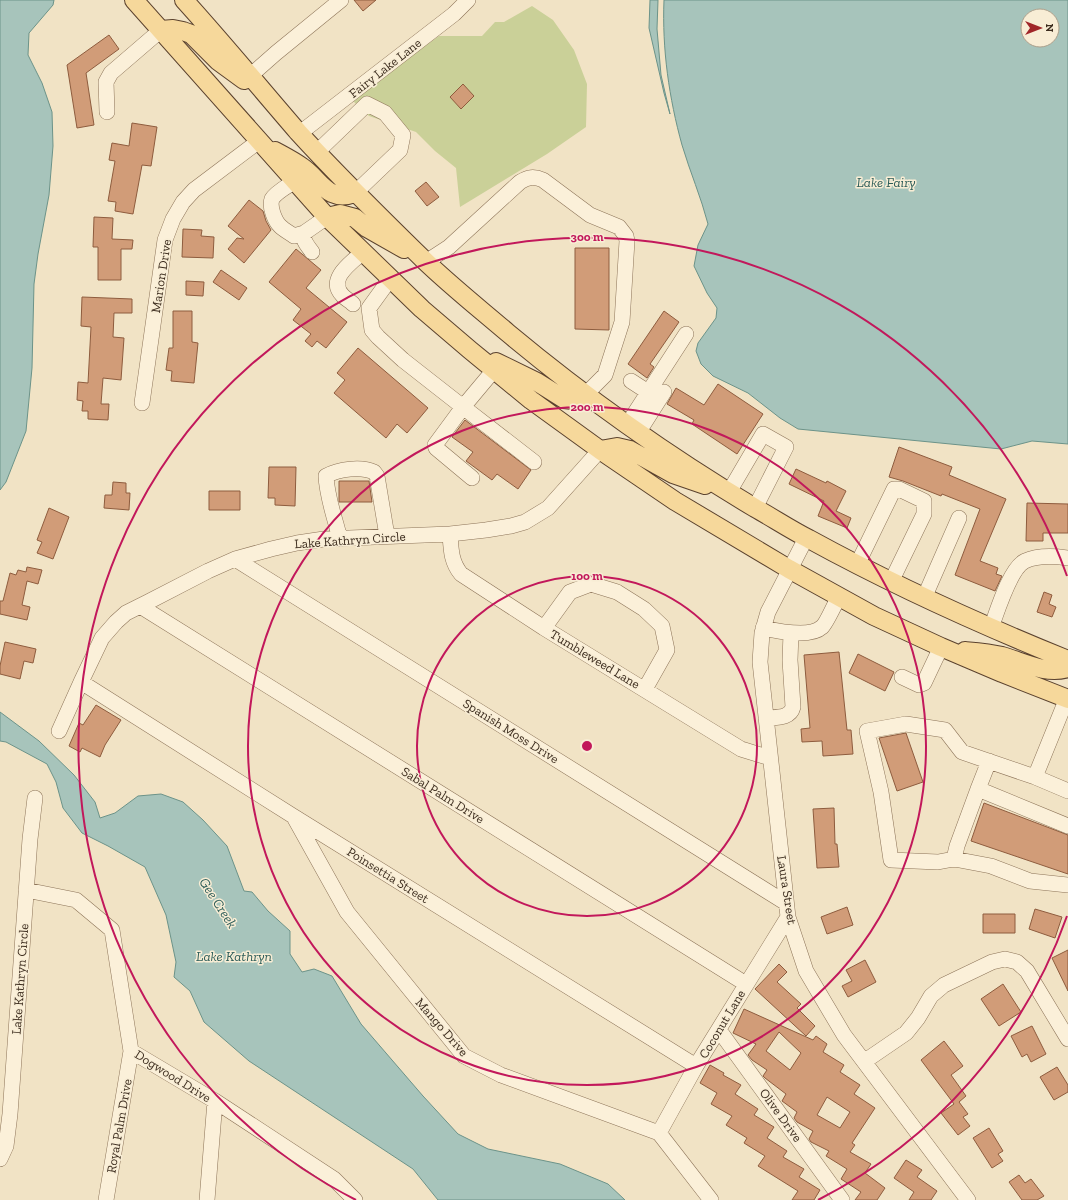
<svg xmlns="http://www.w3.org/2000/svg" width="1068" height="1200" font-family="'Zilla Slab',serif">
<style>
.green{fill:#cad098}
.water{fill:#a7c4bb;stroke:#6c9389;fill-rule:evenodd}
.building{fill:#d19c78;stroke:#8e5c3e;fill-rule:evenodd}
.lines{fill:none;stroke-linecap:round;stroke-linejoin:round}
.minor-casing{stroke:#8d7459;stroke-width:16}
.major-casing{stroke:#5b422e;stroke-width:20}
.minor{stroke:#fbf0d9;stroke-width:15}
.major{stroke:#f6d89b;stroke-width:18}
.ring{fill:none;stroke:#c2185b;stroke-width:2}
.labels{text-anchor:middle;dominant-baseline:central;stroke-width:3;stroke-linejoin:round;paint-order:stroke}
.street-label{font-size:13px;fill:#3c2c1e;stroke:#f8edd5}
.water-label{font-size:14px;font-style:italic;fill:#2d5d59;stroke:#f8edd5}
.centre{fill:#c2185b;stroke:#f8edd5;stroke-width:2}
.ring-label{font-size:12px;text-anchor:middle;font-weight:bold;fill:#c2185b;stroke:#f8edd5;stroke-width:3;stroke-linejoin:round;paint-order:stroke}
</style>
<rect width="100%" height="100%" fill="#f1e3c5"/>
<!-- green -->
<path class="green" d="M532 6 553 20 574 50 587 84 586 127 547 154 460 207 456 168 435 151 416 132 369 116 353 101 401 63 439 36H482L495 22H504Z"/>
<!-- water -->
<path class="water" d="M0 0H54L53 5 29 33 28 55 42 83 52 112 53 146 49 195 38 254 34 284 32 368 26 431 6 482 0 490Z
M650 0H658L657 29 661 75 670 114 664 93 649 28Z
M664 0H1068V444L1032 441 1001 449 798 429 780 418 748 393 713 376 701 364 696 351 698 343 716 318 717 308 707 293 694 266 698 245 708 224C701 197 690 172 682 145 669 98 662 49 664 0ZM1028 16H1052V40H1028Z
M0 712 39 741 74 775 95 802 100 818 115 813 138 796 161 794 183 802 203 820 227 846 244 891 252 892 268 911 290 931V954L302 972 314 969 332 976 361 1024 423 1096 458 1134 488 1149 560 1164 608 1184 625 1200H438L413 1169 249 1061 204 1022 190 991 174 977 176 962 166 915 145 867 108 846 82 833 63 808 56 782 47 764 6 742 0 741Z"/>
<!-- building -->
<path class="building" d="M354 0H376L363 11Z
M109 35 119 49 86 73 94 125 77 128 67 65Z
M463 84 474 96 461 109 450 97Z
M132 123 157 127 151 166 142 165 133 214 115 211 116 202 108 201 115 161 109 160 112 143 129 146Z
M426 182 439 197 427 206 415 191Z
M249 200 263 211 266 221 271 230 244 263 228 249 237 238 244 239 228 226Z
M94 217 113 218 112 239 133 240 132 249H121V280H98V247H93Z
M183 229 202 230 201 236 214 237 213 258 182 257Z
M575 248H609V330L575 329Z
M296 249 321 270 306 288 347 322 326 348 317 341 312 347 305 341 311 334 293 320 301 309 269 282Z
M221 270 247 288 239 300 213 282Z
M186 281 204 282 203 296 186 295Z
M82 297 132 299V313H114L113 337 124 338 121 380 103 378 101 404H109L108 420 88 419V411H82L83 401 77 400 78 382 88 383 91 327 81 326Z
M173 311H192V342L198 343 194 383 171 381 172 371 166 370 169 348H173Z
M664 311 679 322 650 364 654 367 647 378 628 364Z
M358 348 428 408 407 433 397 424 386 438 334 393 345 380 337 373Z
M718 384 763 414 737 454 692 424 694 420 667 404 676 388 704 405Z
M465 420 531 470 518 489 497 474 492 480 466 461 473 452 452 437Z
M899 447 952 467 949 475 1006 499 980 561 998 568 996 574 1002 576 995 591 955 575 980 509 942 494 941 496 903 481 889 477Z
M269 467H296L295 506 275 505V498H268Z
M796 469 826 483 827 481 846 491 836 511 851 518 847 528 818 516 824 501 789 484Z
M339 481H369L372 502H339Z
M113 482 126 483V493H130L129 510 104 508 105 495H112Z
M209 491H240V510H209Z
M1027 503 1068 504V533H1043V541H1026Z
M49 508 69 517 53 559 37 553 42 542 37 540Z
M27 567 42 570 38 584 27 581 22 605 30 607 27 620 0 614V601H3L10 573 16 575 18 570 26 572Z
M1044 592 1052 595 1049 604 1056 607 1052 617 1037 612Z
M5 642 36 649 33 663 24 661 20 679 0 674V666Z
M839 652 847 730H851L853 754 823 756 822 741 802 742 801 729 810 728 804 655Z
M858 654 894 672 885 691 849 673Z
M96 705 121 720 105 745 100 757 82 748 80 752 69 746 79 723 83 725Z
M906 733 923 782 897 791 879 738Z
M984 803 1068 835V874L971 841Z
M834 808 835 844H837L839 867 817 868 813 809Z
M847 907 853 925 827 934 821 917Z
M1035 909 1062 917 1055 938 1029 929Z
M983 914H1015V933H983Z
M1068 950V991L1052 958Z
M865 960 876 982 848 997 842 986 852 981 846 970Z
M779 964 787 972 777 982 801 1004 797 1008 815 1026 806 1036 755 989Z
M1003 984 1021 1012 999 1026 981 999Z
M744 1009 813 1040 816 1036 827 1044 823 1052 844 1065 840 1072 860 1085 854 1094 875 1108 852 1143 855 1145 850 1152 871 1164 865 1173 885 1188 877 1200H855L861 1192 841 1179 847 1169 826 1156 829 1151 811 1142 809 1139 813 1131 797 1122 794 1118 797 1112 782 1101 786 1094 765 1078 763 1076 767 1070 752 1060 748 1055 756 1044 733 1033ZM779 1032 801 1053 790 1070 766 1051ZM827 1097 850 1112 840 1128 817 1115Z
M1032 1026 1046 1054 1031 1062 1027 1054 1022 1057 1011 1036Z
M944 1041 963 1066 951 1075 966 1096 959 1102 968 1114 963 1117 970 1126 958 1135 941 1113 954 1104 921 1060Z
M710 1065 724 1073 723 1075 741 1085 735 1094 758 1109 754 1115 774 1127 767 1138 787 1151 783 1157 804 1169 799 1177 820 1190 814 1200H792L798 1191 758 1166 765 1156 744 1143 747 1138 726 1125 732 1116 711 1104 717 1093 700 1083Z
M1057 1067 1068 1085V1092L1054 1100 1040 1077Z
M989 1128 1003 1151 998 1154 1003 1161 992 1168 973 1138Z
M906 1160 922 1170 917 1177 937 1191 931 1200H909L914 1192 894 1178Z
M1019 1175 1025 1183 1031 1179 1044 1196 1037 1200H1022L1009 1182Z"/>
<g class="lines">
<defs>
<path id="minor" d="M250 76 276 53 341 0
M107 112 106 82 111 73 161 30
M300 133 454 14 468 0
M317 152 367 104 385 113 403 135 400 150 355 193
M295 181C288 186 276 192 272 199 269 207 275 221 280 226 284 230 290 233 294 236L304 233
M312 252C308 246 302 241 304 233L327 217
M426 262 449 247 520 182C528 177 534 176 543 180L590 215 619 227 626 236 627 241 622 322 605 375 585 395
M390 279 369 308 372 330 378 337 403 360 463 407 494 370
M353 304C350 301 346 299 343 296 326 279 352 262 363 252
M631 381 648 392
M142 403 165 240 173 219 183 202 194 190 259 141
M627 425 686 334
M638 433 664 392
M472 478 436 448 435 445 463 407 534 462
M729 492 763 434 786 447 755 508
M450 534C451 549 451 562 461 574L544 628 741 749 770 758
M806 538 768 612 762 633 760 662 788 917 806 971 844 1035 968 1200
M340 539C335 518 327 498 326 476 339 469 361 466 374 472L377 476 387 536
M235 559 786 903
M857 565 894 489H899L924 501V514L891 582
M924 598 959 518
M140 606 746 984
M544 628 570 592 591 584 617 592 644 609 662 626 667 650 645 689
M763 628C777 631 810 638 822 627 826 624 836 602 839 596
M991 628C997 612 1010 568 1025 561 1038 555 1054 556 1068 558
M902 677 919 685 924 683 941 647
M81 682 293 816 696 1066
M1067 698 1035 777 962 752 945 730 906 724 867 731 881 792 891 860 938 862 954 859 957 846 978 789 1068 826
M766 718C776 717 790 719 793 707L790 660 791 633
M59 731 81 682 102 638 116 622 126 613 148 602 208 571 235 559 271 549 297 543 324 539 450 534 486 530 511 526 525 522 548 508 600 450
M1035 777 1068 791
M978 789 989 761
M294 817 347 912 464 1056 501 1075 659 1133 711 1200
M954 859 991 866 1030 881 1068 885
M26 890 76 900 112 930 131 1051 106 1200
M719 1030 842 1200
M131 1051 215 1101 334 1179 355 1200
M865 1061 906 1033 918 1018 931 996 944 985 992 962 1005 959 1017 962 1027 971 1068 1039
M659 1133 696 1066 788 917
M0 1159 6 1146 10 1114 30 839 35 798
M207 1200 215 1101"/>
<path id="major" d="M134 0 327 217 422 309 470 350 531 400 600 450 675 501 789 569 874 616 941 647 1002 673 1068 699
M184 0C223 43 260 88 298 132 338 176 381 218 424 260 451 286 480 309 508 333 586 398 668 456 755 508 773 518 791 530 809 539 893 585 979 624 1068 660
M161 30 173 29 183 31 191 34 218 61 244 80
M275 151C284 156 294 161 302 167 321 180 327 203 355 193
M327 217 340 214 355 218 367 228 404 249
M496 362 537 382 564 399 573 400H580L585 395
M600 450 617 447 630 450 673 474 705 485
M965 651C977 652 990 653 1002 656 1023 662 1046 675 1068 668"/>
</defs>
<!-- minor casing -->
<use href="#minor" class="minor-casing"/>
<!-- major casing -->
<use href="#major" class="major-casing"/>
<!-- minor -->
<use href="#minor" class="minor"/>
<!-- major -->
<use href="#major" class="major"/>
</g>
<!-- distance rings -->
<g class="ring">
<circle cx="587" cy="746" r="170"/>
<circle cx="587" cy="746" r="339"/>
<path d="M1067 916A509 509 0 0 1 818 1200M356 1200A509 509 0 1 1 1067 576"/>
</g>
<g class="labels">
<!-- street labels -->
<g class="street-label">
<text transform="translate(385 68) rotate(-38)">Fairy Lake Lane</text>
<text transform="translate(161 276) rotate(-81)">Marion Drive</text>
<text transform="translate(350 540) rotate(-4)">Lake Kathryn Circle</text>
<text transform="translate(595 659) rotate(31)">Tumbleweed Lane</text>
<text transform="translate(511 731) rotate(32)">Spanish Moss Drive</text>
<text transform="translate(443 795) rotate(32)">Sabal Palm Drive</text>
<text transform="translate(388 875) rotate(32)">Poinsettia Street</text>
<text transform="translate(787 890) rotate(81)">Laura Street</text>
<text transform="translate(20 979) rotate(-86)">Lake Kathryn Circle</text>
<text transform="translate(722 1024) rotate(-59)">Coconut Lane</text>
<text transform="translate(442 1027) rotate(49)">Mango Drive</text>
<text transform="translate(173 1076) rotate(32)">Dogwood Drive</text>
<text transform="translate(781 1115) rotate(54)">Olive Drive</text>
<text transform="translate(119 1126) rotate(-80)">Royal Palm Drive</text>
</g>
<!-- water labels -->
<g class="water-label">
<text x="886" y="182">Lake Fairy</text>
<text transform="translate(218 903) rotate(57)">Gee Creek</text>
<text x="234" y="956">Lake Kathryn</text>
</g>
</g>
<circle cx="587" cy="746" r="6" class="centre"/>
<g class="ring-label">
<text x="587" y="241">300 m</text>
<text x="587" y="411">200 m</text>
<text x="587" y="580">100 m</text>
</g>
<!-- north arrow -->
<g transform="translate(1040 28) rotate(90)"><circle r="19" fill="#f8edd5" stroke="#ada08c"/>
<path d="M0-3L7 15L0 10L-7 15Z" fill="#a02628"/>
<text y="-6" font-size="11" font-weight="bold" text-anchor="middle" fill="#3c2c1e">N</text>
</g>
</svg>
